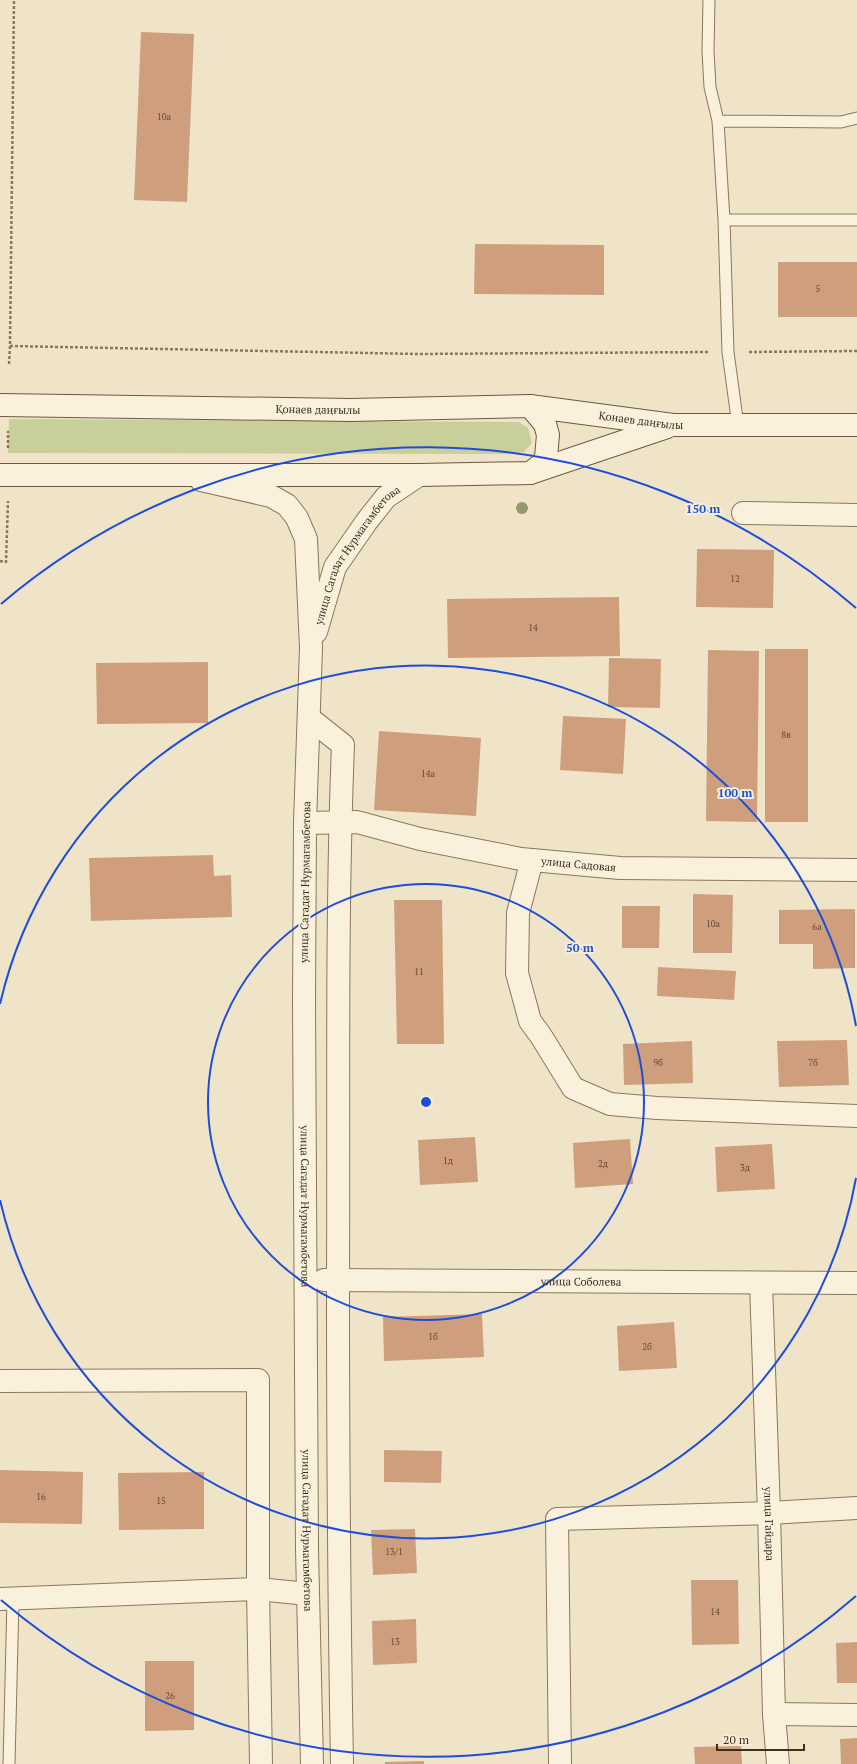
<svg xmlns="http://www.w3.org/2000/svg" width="857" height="1764" font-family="'PT Serif',serif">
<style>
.green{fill:#c9cf9b}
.building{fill:#cf9f7d}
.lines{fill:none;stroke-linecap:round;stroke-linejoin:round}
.lane-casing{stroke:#8d765c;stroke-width:13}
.street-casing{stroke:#8d765c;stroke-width:24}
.secondary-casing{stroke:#6f573f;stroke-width:24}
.path{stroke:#8d765c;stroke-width:2.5;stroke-dasharray:3 2;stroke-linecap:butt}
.lane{stroke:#faf1dc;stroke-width:11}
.street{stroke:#faf1dc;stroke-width:22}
.secondary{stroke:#faf1dc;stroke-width:22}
.tree{fill:#96986f}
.ring{fill:none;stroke:#1d4ed8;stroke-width:2}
.labels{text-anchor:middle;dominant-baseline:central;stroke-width:4;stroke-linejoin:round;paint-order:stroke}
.number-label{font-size:9px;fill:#624a37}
.street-label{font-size:11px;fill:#3d2e20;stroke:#f7eed8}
.centre{fill:#1d4ed8;stroke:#f7eed8;stroke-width:2}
.ring-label{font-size:12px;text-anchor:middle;font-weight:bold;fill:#1d4ed8;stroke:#f7eed8;stroke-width:4;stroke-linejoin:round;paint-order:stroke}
</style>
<rect width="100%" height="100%" fill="#f0e4c8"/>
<!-- green -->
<path class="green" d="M9 419 519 422 528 428 532 443 524 452 512 454 8 453Z"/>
<!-- building -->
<path class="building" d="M141 32 194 34 187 202 134 200Z
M475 244 604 245V295L474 294Z
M778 262H857V317H778Z
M697 549 774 550 773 608 696 607Z
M619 597 620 656 448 658 447 599Z
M765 649H808V822H765Z
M708 650 759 651 757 822 706 821Z
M609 658 661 659 660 708 608 707Z
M208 662V723L97 724 96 663Z
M563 716 626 719 623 774 560 770Z
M379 731 481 738 476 816 374 810Z
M213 855 214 876 231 875 232 917 91 921 89 858Z
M693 894 733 895 732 953H693Z
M394 900H442L444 1044H397Z
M622 906H660L659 948H622Z
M855 909V968L813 969V944H779V910Z
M658 967 736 971 734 1000 657 996Z
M847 1040 849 1085 779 1087 777 1041Z
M692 1041 693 1083 624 1085 623 1044Z
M475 1137 478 1182 420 1185 418 1140Z
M630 1139 633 1184 575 1188 573 1143Z
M772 1144 775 1189 717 1192 715 1147Z
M482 1314 484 1357 384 1361 383 1317Z
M674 1322 677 1368 619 1371 617 1326Z
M384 1450 442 1451 441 1483 384 1482Z
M0 1470 83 1472 82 1524 0 1523Z
M204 1472V1529L119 1530 118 1473Z
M415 1529 417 1573 373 1575 371 1530Z
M691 1580H738L739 1644 692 1645Z
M416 1619 417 1663 373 1665 372 1621Z
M857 1642V1683H837L836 1643Z
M145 1661H194V1730L145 1731Z
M857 1738V1764H841L840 1739Z
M741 1746 742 1764H695L694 1747Z
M424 1761V1764H385V1762Z"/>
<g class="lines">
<defs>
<path id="lane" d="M709 0 708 51 710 87 718 121 724 220 728 352 738 426
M718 121 841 122 857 118
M724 220H857
M9 1764 13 1600"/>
<g id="street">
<path id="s1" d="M201 480 271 496 287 505 297 518 306 539 311 648 305 823 304 1001 307 1549 312 1764"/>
<path d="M743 513 857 515"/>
<path id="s2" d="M316 632 335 567 367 521 386 497 419 475"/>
<path d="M309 718 343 745C336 923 339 1100 338 1278 338 1440 339 1602 342 1764"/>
<path id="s3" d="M305 823 357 822 420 839 521 859 620 868 857 870"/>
<path d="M532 860 518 913 517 973 530 1021 541 1036 573 1088 610 1104 657 1108 857 1116"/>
<path id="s4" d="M324 1280 857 1283"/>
<path id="s5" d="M761 1283 769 1513 774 1714 778 1764"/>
<path d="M0 1381 258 1380V1589L261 1764"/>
<path d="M0 1599 258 1589 308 1594"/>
<path d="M774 1714 857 1715"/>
<path d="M560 1764 557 1519 769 1513 857 1508"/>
</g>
<g id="secondary">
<path id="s6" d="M0 405 351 410 530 406 673 425H857"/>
<path d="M530 406 545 424 548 435 546 457 542 464 530 473"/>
<path d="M0 475H419L530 473 667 427"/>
</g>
</defs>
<!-- lane casing -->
<use href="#lane" class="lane-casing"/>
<!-- street casing -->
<use href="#street" class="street-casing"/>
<!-- secondary casing -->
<use href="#secondary" class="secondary-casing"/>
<!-- path -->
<path class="path" d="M10 346 419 354 708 352
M749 352 857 351
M9 364 10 346 14 0
M8 448V431
M0 561 6 562 8 501"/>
<!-- lane -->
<use href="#lane" class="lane"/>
<!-- street -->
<use href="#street" class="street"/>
<!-- secondary -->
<use href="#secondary" class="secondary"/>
</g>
<!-- trees -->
<circle class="tree" cx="522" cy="508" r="6"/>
<!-- distance rings -->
<g class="ring">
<circle cx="426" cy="1102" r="218"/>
<path d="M856 1178A437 437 0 0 1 0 1200M0 1004A437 437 0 0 1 856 1026"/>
<path d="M856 1596A655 655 0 0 1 1 1600M1 604A655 655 0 0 1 856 608"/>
</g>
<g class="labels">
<!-- number labels -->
<g class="number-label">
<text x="164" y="117">10а</text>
<text x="818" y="289">5</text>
<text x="735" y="579">12</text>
<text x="533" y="628">14</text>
<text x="786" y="735">8в</text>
<text x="428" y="774">14а</text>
<text x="713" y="924">10а</text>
<text x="817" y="927">6а</text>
<text x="419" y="972">11</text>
<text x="658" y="1063">9б</text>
<text x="813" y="1063">7б</text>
<text x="448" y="1161">1д</text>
<text x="603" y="1164">2д</text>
<text x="745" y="1168">3д</text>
<text x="433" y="1337">1б</text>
<text x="647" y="1347">2б</text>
<text x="41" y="1497">16</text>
<text x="161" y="1501">15</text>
<text x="394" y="1552">13/1</text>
<text x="715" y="1612">14</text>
<text x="395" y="1642">13</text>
<text x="170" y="1696">26</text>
</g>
<!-- street labels -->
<g class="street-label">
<text stroke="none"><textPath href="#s6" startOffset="318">Қонаев даңғылы</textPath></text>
<text stroke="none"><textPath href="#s6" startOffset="642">Қонаев даңғылы</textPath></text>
<text stroke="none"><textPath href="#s2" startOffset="89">улица Сагадат Нурмагамбетова</textPath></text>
<text stroke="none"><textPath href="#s3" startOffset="278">улица Садовая</textPath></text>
<text transform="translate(305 882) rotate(-89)">улица Сагадат Нурмагамбетова</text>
<text stroke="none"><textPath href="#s1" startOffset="797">улица Сагадат Нурмагамбетова</textPath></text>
<text stroke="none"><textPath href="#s4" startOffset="257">улица Соболева</textPath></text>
<text stroke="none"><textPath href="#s5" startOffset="241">улица Гайдара</textPath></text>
<text stroke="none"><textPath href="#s1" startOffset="1121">улица Сагадат Нурмагамбетова</textPath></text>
</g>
</g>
<circle cx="426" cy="1102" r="6" class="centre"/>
<g class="ring-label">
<text x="703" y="513">150 m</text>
<text x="735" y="797">100 m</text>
<text x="580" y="952">50 m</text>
</g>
<!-- scale -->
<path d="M717 1744v6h87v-6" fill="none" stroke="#3d2e20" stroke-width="2"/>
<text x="723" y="1744" font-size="12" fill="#3d2e20" stroke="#f7eed8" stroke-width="3" paint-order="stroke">20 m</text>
</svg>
